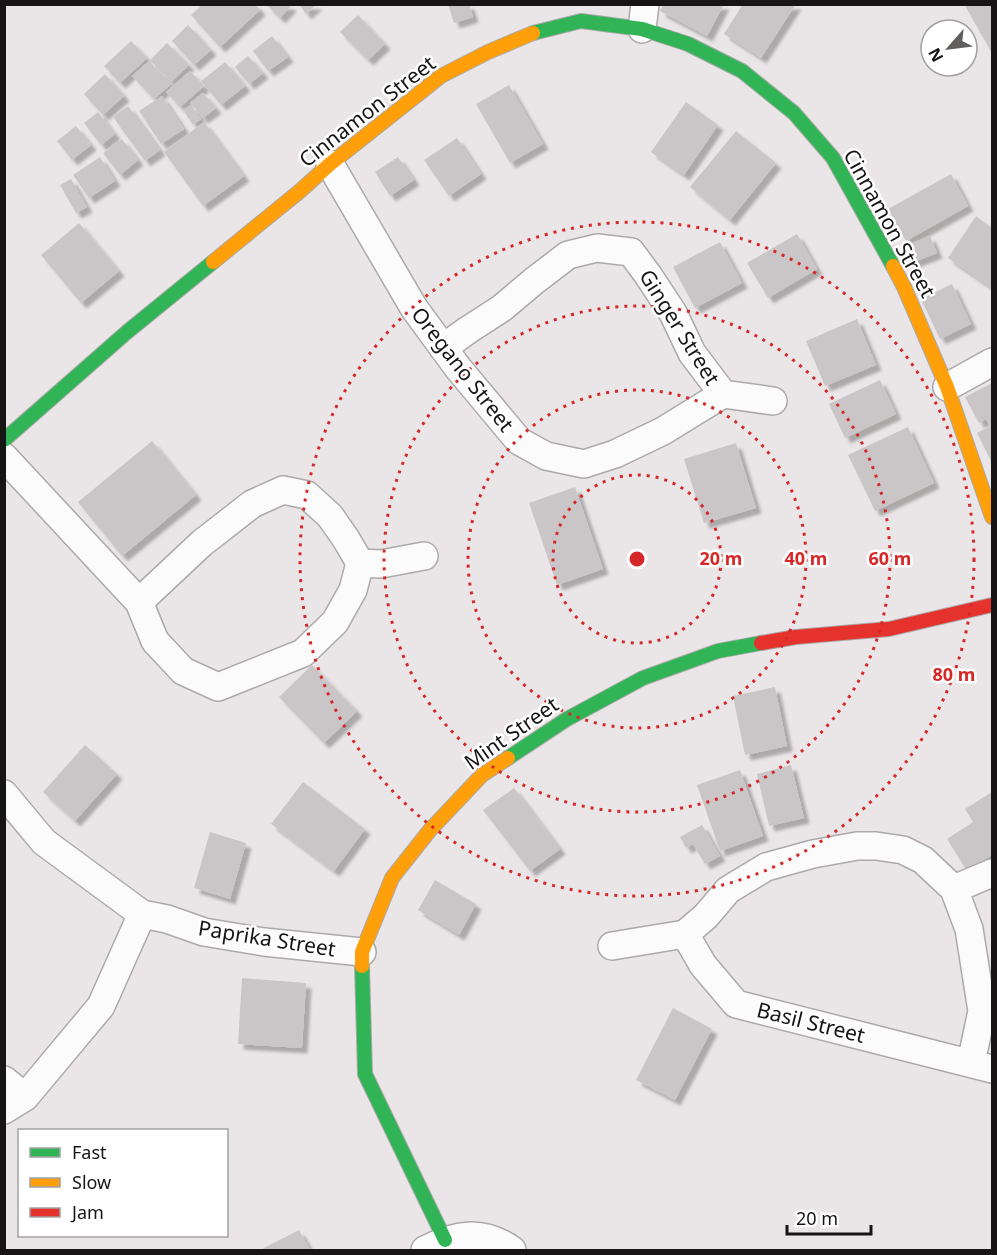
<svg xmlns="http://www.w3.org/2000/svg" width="997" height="1255" font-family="'Noto Sans',sans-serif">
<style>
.building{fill:#cac6c7;filter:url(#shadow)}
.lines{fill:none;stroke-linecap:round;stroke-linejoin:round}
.street-casing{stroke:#aca9aa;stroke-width:30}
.fast-casing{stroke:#aca9aa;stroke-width:16}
.slow-casing{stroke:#aca9aa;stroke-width:16}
.jam-casing{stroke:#aca9aa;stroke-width:16}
.street{stroke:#fcfbfb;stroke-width:27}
.fast{stroke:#30b455;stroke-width:14}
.slow{stroke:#ff9f0a;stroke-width:14}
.jam{stroke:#e5322d;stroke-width:14}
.ring{fill:none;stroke:#d62828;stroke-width:3;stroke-dasharray:3 6}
.labels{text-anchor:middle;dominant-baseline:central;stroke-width:5;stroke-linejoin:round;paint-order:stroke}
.street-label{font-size:21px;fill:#171415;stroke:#fff}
.centre{fill:#d62828;stroke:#fff;stroke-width:3}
.ring-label{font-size:18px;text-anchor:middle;font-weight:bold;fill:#d62828;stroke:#fff;stroke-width:5;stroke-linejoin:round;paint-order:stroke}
</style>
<defs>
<filter id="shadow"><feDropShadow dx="5.5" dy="5.5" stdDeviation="1.5" flood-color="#0004"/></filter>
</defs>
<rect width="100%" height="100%" fill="#eae6e7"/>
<!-- building -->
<path class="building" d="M203 4H255L260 10 220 47 191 15Z
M266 4H289L291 6 280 18Z
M299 4H317L306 14Z
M448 4H469L473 17 454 23Z
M664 4H724L707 36 660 11Z
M743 4H796L761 58 724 34Z
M964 4H992V53Z
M358 15 385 44 368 60 340 32Z
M188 25 211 50 194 65 172 41Z
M272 36 288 57 268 71 253 51Z
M131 41 147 58 120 83 104 66Z
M167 43 189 65 171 82 150 60Z
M248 56 263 73 249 84 235 67Z
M149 61 171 84 154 99 132 76Z
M225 62 245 86 221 105 201 81Z
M190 71 204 86 180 107 166 92Z
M105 74 124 96 103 115 84 94Z
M509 85 543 144 510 163 476 104Z
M203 93 216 108 203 118 190 103Z
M162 96 184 129 161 144 139 111Z
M686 102 718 125 684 175 651 152Z
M191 105 201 119 193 125 183 110Z
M128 106 160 150 145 161 113 117Z
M98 112 115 134 101 145 84 123Z
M204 122 244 176 203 206 164 152Z
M76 126 91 145 72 160 57 141Z
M736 131 776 163 730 220 690 187Z
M457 138 481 174 449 196 424 160Z
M122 139 138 160 120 175 103 153Z
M100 157 115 181 89 198 73 175Z
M398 157 414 180 390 196 375 172Z
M951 174 968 206 906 241 888 209Z
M71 179 87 207 76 213 60 185Z
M976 216 992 228V288L948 258Z
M79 223 119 271 81 303 41 255Z
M797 234 817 269 768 298 747 263Z
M930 236 937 253 911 263 905 246Z
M720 242 742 283 695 308 673 267Z
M952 284 971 324 940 339 921 299Z
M857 319 876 365 825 386 806 341Z
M880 380 896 414 845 438 829 404Z
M992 383V463L977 433 990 426 986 419 979 423 965 397Z
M908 427 934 483 875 511 848 455Z
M152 441 196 495 122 556 78 502Z
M736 443 756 508 704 523 684 459Z
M575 487 603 569 557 585 529 503Z
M312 665 357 711 324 743 279 697Z
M775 687 787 746 745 755 733 696Z
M85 745 117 774 75 821 43 792Z
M791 765 804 818 769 826 757 774Z
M740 770 763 836 720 851 697 785Z
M303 782 365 829 334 871 271 824Z
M514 788 560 849 530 871 483 810Z
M992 792V855L967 871 947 839 973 822 965 809Z
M702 825 720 856 705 864 693 844 686 848 680 837Z
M210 832 246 843 230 899 194 888Z
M435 880 476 904 459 935 418 910Z
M242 978 306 983 302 1048 238 1044Z
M673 1008 712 1029 675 1100 636 1080Z
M299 1230 310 1250H260Z"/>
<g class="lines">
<defs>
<path id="street" d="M642 29 645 4
M330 164 414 308 458 368 519 441 546 456 584 464 615 454 663 431 723 394
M443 348 468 330 502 308 534 281 568 255 597 248 631 252 648 275 673 313 692 353 723 394 773 401
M947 387 992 362
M4 457 139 602 155 641 183 671 218 687 303 653 335 622 353 590 360 563 381 564 424 556
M139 602 202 543 252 504 283 490 307 495 330 516 346 539 360 563
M4 794 44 842 142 914 167 919 204 932 264 942 362 952
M954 889 992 873
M685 934 706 916 728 890 766 867 813 854 857 846H876L903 850 923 860 954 889 969 929 982 1011 971 1063
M612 946 685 934 703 965 736 1004 992 1069
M4 1080 25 1097
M4 1110 25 1097 101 1006 142 914
M425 1250C455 1234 482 1229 512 1250"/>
<path id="fast" d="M533 33 581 21 642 29 688 44 742 71 794 113 833 158 893 266
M4 440 127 332 213 262
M508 758 567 719 643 678 718 651 761 643
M362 966 365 1074 445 1240"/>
<path id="slow" d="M213 262 300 191 330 164 441 76 488 52 533 33
M893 266 904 287 947 387 992 517
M362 966V952L392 878 430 830 482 775 508 758"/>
<path id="jam" d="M761 643 796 637 889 629 992 605"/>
</defs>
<!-- street casing -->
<use href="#street" class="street-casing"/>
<!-- fast casing -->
<use href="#fast" class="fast-casing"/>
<!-- slow casing -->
<use href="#slow" class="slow-casing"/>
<!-- jam casing -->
<use href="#jam" class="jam-casing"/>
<!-- street -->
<use href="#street" class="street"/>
<!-- fast -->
<use href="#fast" class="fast"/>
<!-- slow -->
<use href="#slow" class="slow"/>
<!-- jam -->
<use href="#jam" class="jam"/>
</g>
<!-- distance rings -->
<g class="ring">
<circle cx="637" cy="559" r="84"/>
<circle cx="637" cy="559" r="169"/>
<circle cx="637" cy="559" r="253"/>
<circle cx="637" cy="559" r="337"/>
</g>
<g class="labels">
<!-- street labels -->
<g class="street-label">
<text transform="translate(367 111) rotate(-38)">Cinnamon Street</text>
<text transform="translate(890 223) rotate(61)">Cinnamon Street</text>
<text transform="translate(680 327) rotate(58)">Ginger Street</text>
<text transform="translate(463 369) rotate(52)">Oregano Street</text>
<text transform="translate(511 733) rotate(-35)">Mint Street</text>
<text transform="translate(267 938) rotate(9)">Paprika Street</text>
<text transform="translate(811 1022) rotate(14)">Basil Street</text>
</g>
</g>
<circle cx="637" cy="559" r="9" class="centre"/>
<g class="ring-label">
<text x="721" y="565">20 m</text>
<text x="806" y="565">40 m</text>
<text x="890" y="565">60 m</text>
<text x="954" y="681">80 m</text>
</g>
<!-- border -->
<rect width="997" height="1255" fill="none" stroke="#171415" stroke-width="12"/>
<!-- legend -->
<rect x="18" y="1129" width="210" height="108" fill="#ffffff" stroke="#a2a1a1" stroke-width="1.5"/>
<rect x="30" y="1148" width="30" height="9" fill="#30b455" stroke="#a2a1a1" stroke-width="1.5"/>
<text x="72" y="1159" font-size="18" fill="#171415">Fast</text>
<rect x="30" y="1178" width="30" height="9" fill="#ff9f0a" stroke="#a2a1a1" stroke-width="1.5"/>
<text x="72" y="1189" font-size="18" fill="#171415">Slow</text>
<rect x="30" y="1208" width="30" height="9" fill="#e5322d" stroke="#a2a1a1" stroke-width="1.5"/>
<text x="72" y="1219" font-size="18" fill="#171415">Jam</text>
<!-- north arrow -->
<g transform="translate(949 48) rotate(242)"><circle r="28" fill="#ffffff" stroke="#a2a1a1" stroke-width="1.5"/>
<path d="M0-4.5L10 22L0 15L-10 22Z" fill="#615e5e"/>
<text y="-9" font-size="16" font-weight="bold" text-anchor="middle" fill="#171415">N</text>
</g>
<!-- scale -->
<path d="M787 1225v9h84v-9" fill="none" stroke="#171415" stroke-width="3"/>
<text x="796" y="1225" font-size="18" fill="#171415" stroke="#ffffff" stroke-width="4.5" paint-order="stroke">20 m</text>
</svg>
